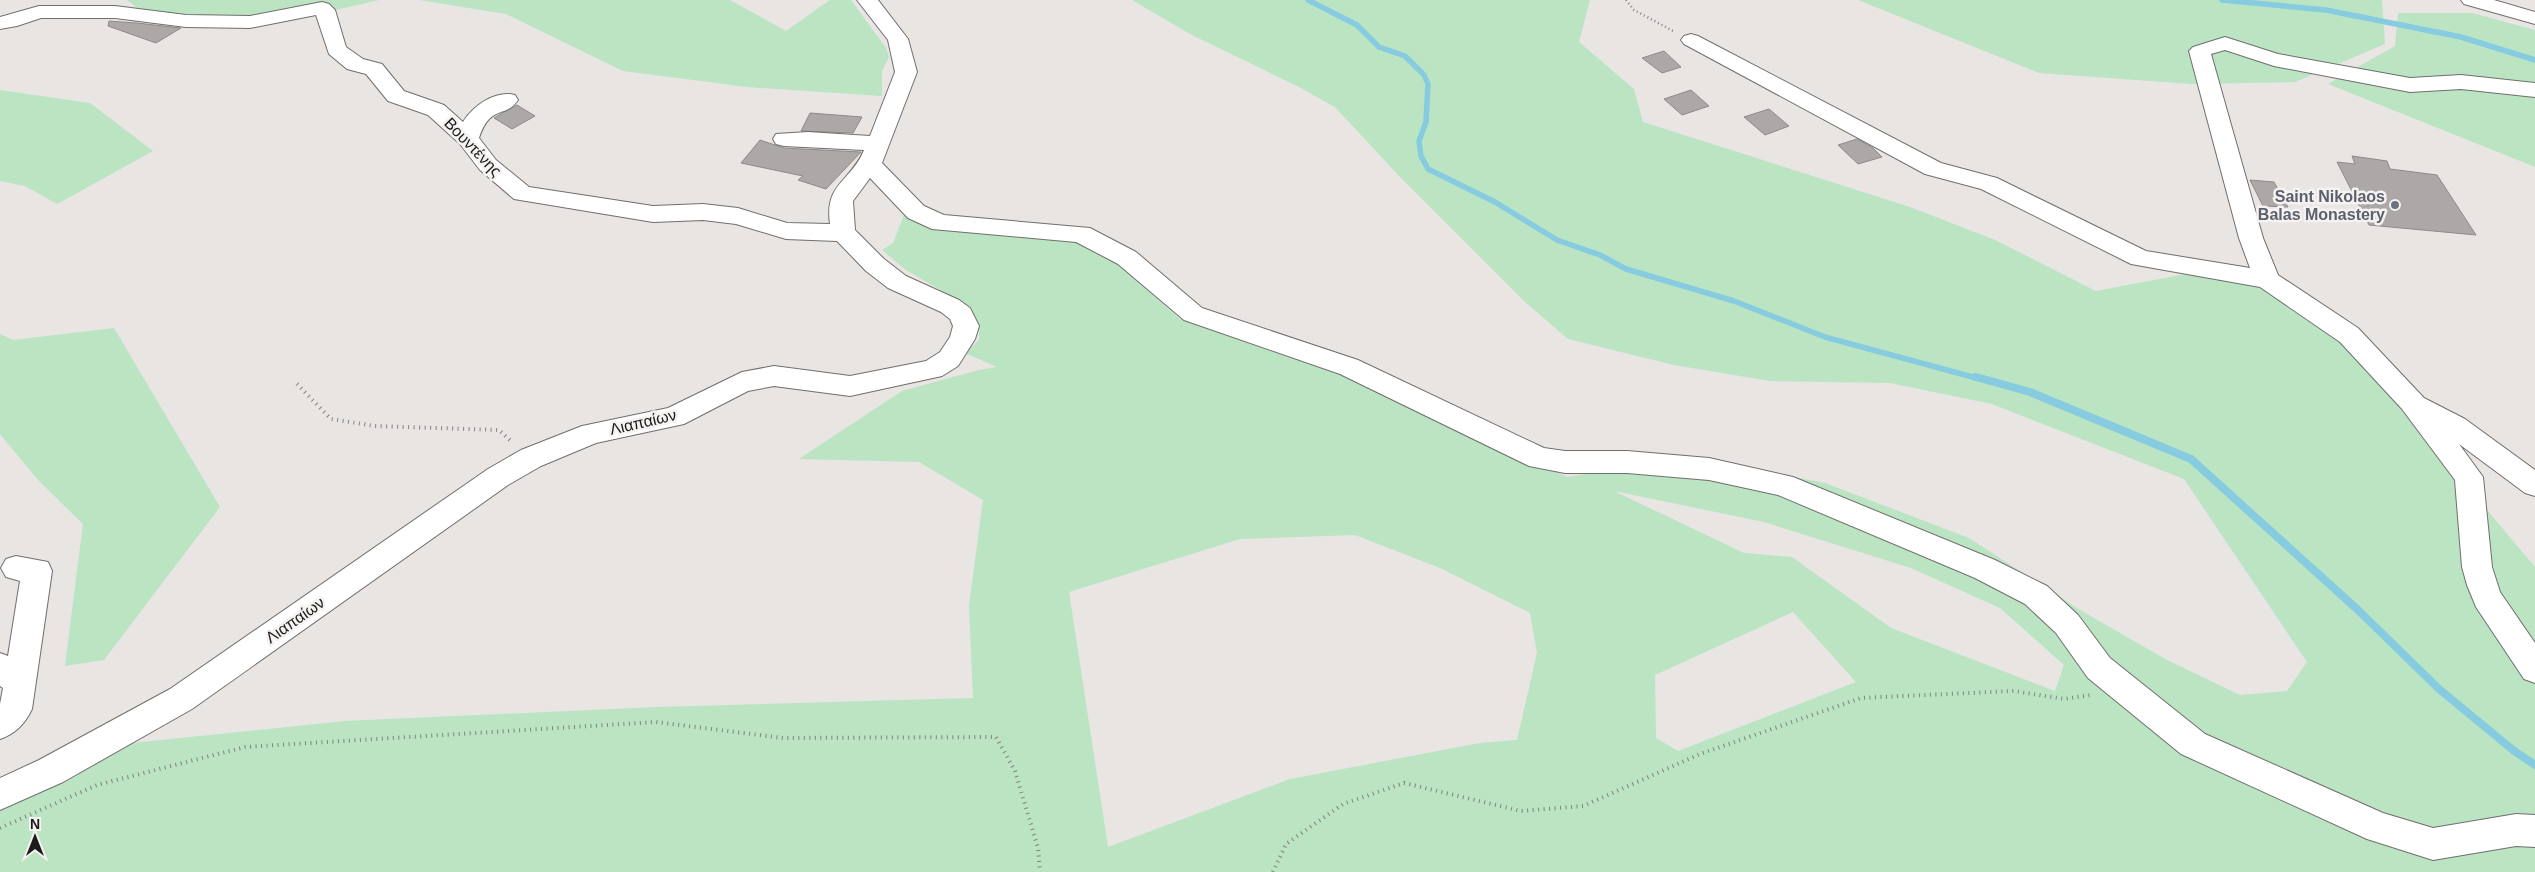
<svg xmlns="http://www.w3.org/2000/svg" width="2535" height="872" font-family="Helvetica,sans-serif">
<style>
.green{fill:#bae4c2;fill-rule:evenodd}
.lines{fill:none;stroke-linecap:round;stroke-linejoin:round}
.stream-far1{stroke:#86cbdf;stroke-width:5.5}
.stream{stroke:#86cbdf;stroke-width:8}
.building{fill:#aba8a7;stroke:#8d8a89}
.minor-casing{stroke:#716e6d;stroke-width:2}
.path-far1{stroke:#848281;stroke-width:2.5;stroke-dasharray:1 3;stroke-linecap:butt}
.path{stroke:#848281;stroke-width:4;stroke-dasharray:1 4.5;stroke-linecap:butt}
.minor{fill:#fff;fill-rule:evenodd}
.worship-dot{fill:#6b7280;stroke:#f5f2f1;stroke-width:2}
.labels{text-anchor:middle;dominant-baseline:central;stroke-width:5;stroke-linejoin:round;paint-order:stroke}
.street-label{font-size:16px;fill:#1c1a1a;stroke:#f5f2f1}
.worship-label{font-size:16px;font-weight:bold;fill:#5b616d;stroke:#f5f2f1;text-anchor:end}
</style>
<rect width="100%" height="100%" fill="#e8e5e3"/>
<!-- green -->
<path class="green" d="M127 0H379L274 24H242L142 12Z
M419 0H730L786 31 830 0H851L886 48 889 57 882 71V96L747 87 623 71 506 14Z
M1132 0H1590L1579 42 1634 89 1643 122 1910 207 1995 240 2096 291 2191 273 2265 288 2344 340 2535 567V872H0V808L132 743 345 721 656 707 973 698 969 606 983 500 919 462 799 459 902 391 979 370 997 367 965 353 979 340V326L968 306 906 270 882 250 893 243 904 215 930 228 1078 240 1114 261 1180 319 1344 374 1567 477 1693 457 1825 483 1969 538 2080 610 2167 660 2240 695 2287 691 2307 662 2184 479 1992 404 1890 383 1770 381 1674 365 1568 339 1525 302 1400 177 1335 107 1299 87 1190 34ZM1614 491 1764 522 1911 568 2000 608 2064 665 2055 691 1891 628 1792 557 1744 553ZM1355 535 1440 568 1530 613 1537 653 1517 740 1480 743 1290 779 1108 847 1069 592 1240 539ZM1793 612 1856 682 1678 751 1656 738 1655 675Z
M1858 0H2382L2385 44 2295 82 2192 84 2039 73Z
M2398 13H2472L2535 30V167L2328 84 2395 46Z
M0 90 90 103 153 151 57 204 25 186 0 181Z
M114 328 220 507 104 660 65 666 83 524 38 480 0 434V334L13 340Z"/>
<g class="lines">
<!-- stream-far1 -->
<path class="stream-far1" d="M1308 0 1357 25 1379 47 1405 56 1424 75 1428 84 1426 122 1419 141 1421 156 1428 169 1495 202 1557 240 1600 255 1626 269 1734 301 1825 337 1980 379
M2222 0 2326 10 2461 37 2535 60"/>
<!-- stream -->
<path class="stream" d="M1976 377 2030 392 2191 459 2358 610 2439 689 2513 750 2535 765"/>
</g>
<!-- building -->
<path class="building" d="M109 21 137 23 181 28 156 43 108 26Z
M1664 51 1681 67 1662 73 1642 58Z
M1691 90 1709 106 1682 115 1664 99Z
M517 105 535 116 512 129 494 118Z
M1769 109 1789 126 1765 135 1744 117Z
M810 113 862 117 853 133 801 131Z
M1857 139 1873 148 1882 157 1858 164 1838 145Z
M760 140 784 148 861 152 826 189 798 180 803 176 741 163Z
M2352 156 2387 161 2390 169 2437 175 2476 235 2369 225 2337 162 2355 164Z
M2250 180 2274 182 2288 207 2263 206Z"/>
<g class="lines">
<defs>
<path id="minor" d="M857 0H878L908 39 917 72 882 163 924 206 944 215 1090 228 1136 252 1202 308 1358 360 1544 448 1565 451H1627L1709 458 1793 477 1995 560 2047 586 2078 615 2110 658 2205 734 2383 813 2433 828 2516 814 2535 815V847L2516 846 2433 860 2367 839 2181 754 2088 678 2056 633 2025 604 1975 578 1778 495 1709 480 1627 473H1565L1529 466 1340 374 1184 320 1118 264 1076 242 932 229 908 218 870 178 853 201 855 230 884 259 906 276 959 300 970 308 979 326 975 339 958 366 942 376 850 396 774 386 748 391 684 424 596 443 541 466 508 485 192 709 63 782 0 810V778L39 760 170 689 488 469 521 450 582 426 668 408 742 372 774 366 850 376 926 361 940 352 950 337 953 326 950 319 941 312 888 288 866 271 837 241 786 239 736 224 703 220 653 222 514 199 480 170 460 144 428 115 388 101 366 74 347 69 329 54 316 15 250 28 186 27 115 18H41L17 26 0 29V17L39 6H115L186 15 250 16 322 2 329 4 335 10 346 47 363 59 382 64 404 91 444 105 463 122C473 106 495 90 515 95L518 100C505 119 490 104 479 138L496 160 529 187 653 206 703 204 738 208 787 223 830 224C824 183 851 182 864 150L784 146 776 144 773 139 776 134 808 132 870 136 895 72 888 40Z
M2461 0H2494L2535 12V24L2464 4Z
M1691 34 1698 36 1941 163 1997 178 2146 251 2250 268 2239 238 2189 51 2193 47 2225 37 2278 54 2410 78 2461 75 2535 83V97L2461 89 2410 92 2274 66 2225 50 2211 54 2263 238 2278 275 2358 328 2424 398 2465 419 2535 470V496L2525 493 2459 444 2483 477 2492 567 2500 592 2535 643V683L2524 679 2476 607 2467 585 2462 567 2455 480 2402 409 2340 342 2260 287 2131 264 1981 189 1925 174 1684 44 1681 40 1684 36Z
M16 556 48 562 52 571 32 709C25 724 15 734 0 739V704L3 688 0 686V653L8 656 20 581 6 577 1 568 6 559Z"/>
</defs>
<!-- minor casing -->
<use href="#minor" class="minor-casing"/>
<!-- path-far1 -->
<path class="path-far1" d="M1626 0 1634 10 1675 32"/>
<!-- path -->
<path class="path" d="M297 384 331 419 375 426 499 430 513 443
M0 828 97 785 245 747 656 722 783 738 996 737 1015 771 1038 848 1040 872
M1273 872 1286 844 1343 804 1404 783 1521 811 1583 806 1700 754 1861 698 2014 691 2064 699 2091 695"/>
<!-- minor -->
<use href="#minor" class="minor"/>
</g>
<!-- markers -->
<circle class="worship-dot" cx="2395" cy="205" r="5"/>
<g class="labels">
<!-- street labels -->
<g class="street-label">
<text transform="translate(473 147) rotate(46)">Βουντένης</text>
<text transform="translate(643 422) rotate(-13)">Λιαπαίων</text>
<text transform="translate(295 620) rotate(-35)">Λιαπαίων</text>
</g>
<!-- worship labels -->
<g class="worship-label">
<text x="2385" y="196">Saint Nikolaos<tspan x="2385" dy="18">Balas Monastery</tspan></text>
</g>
</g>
<!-- north arrow -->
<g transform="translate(35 837)" stroke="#f5f2f1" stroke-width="4" paint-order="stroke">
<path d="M0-4L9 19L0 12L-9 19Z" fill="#1c1a1a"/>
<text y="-8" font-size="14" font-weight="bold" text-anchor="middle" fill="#1c1a1a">N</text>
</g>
</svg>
